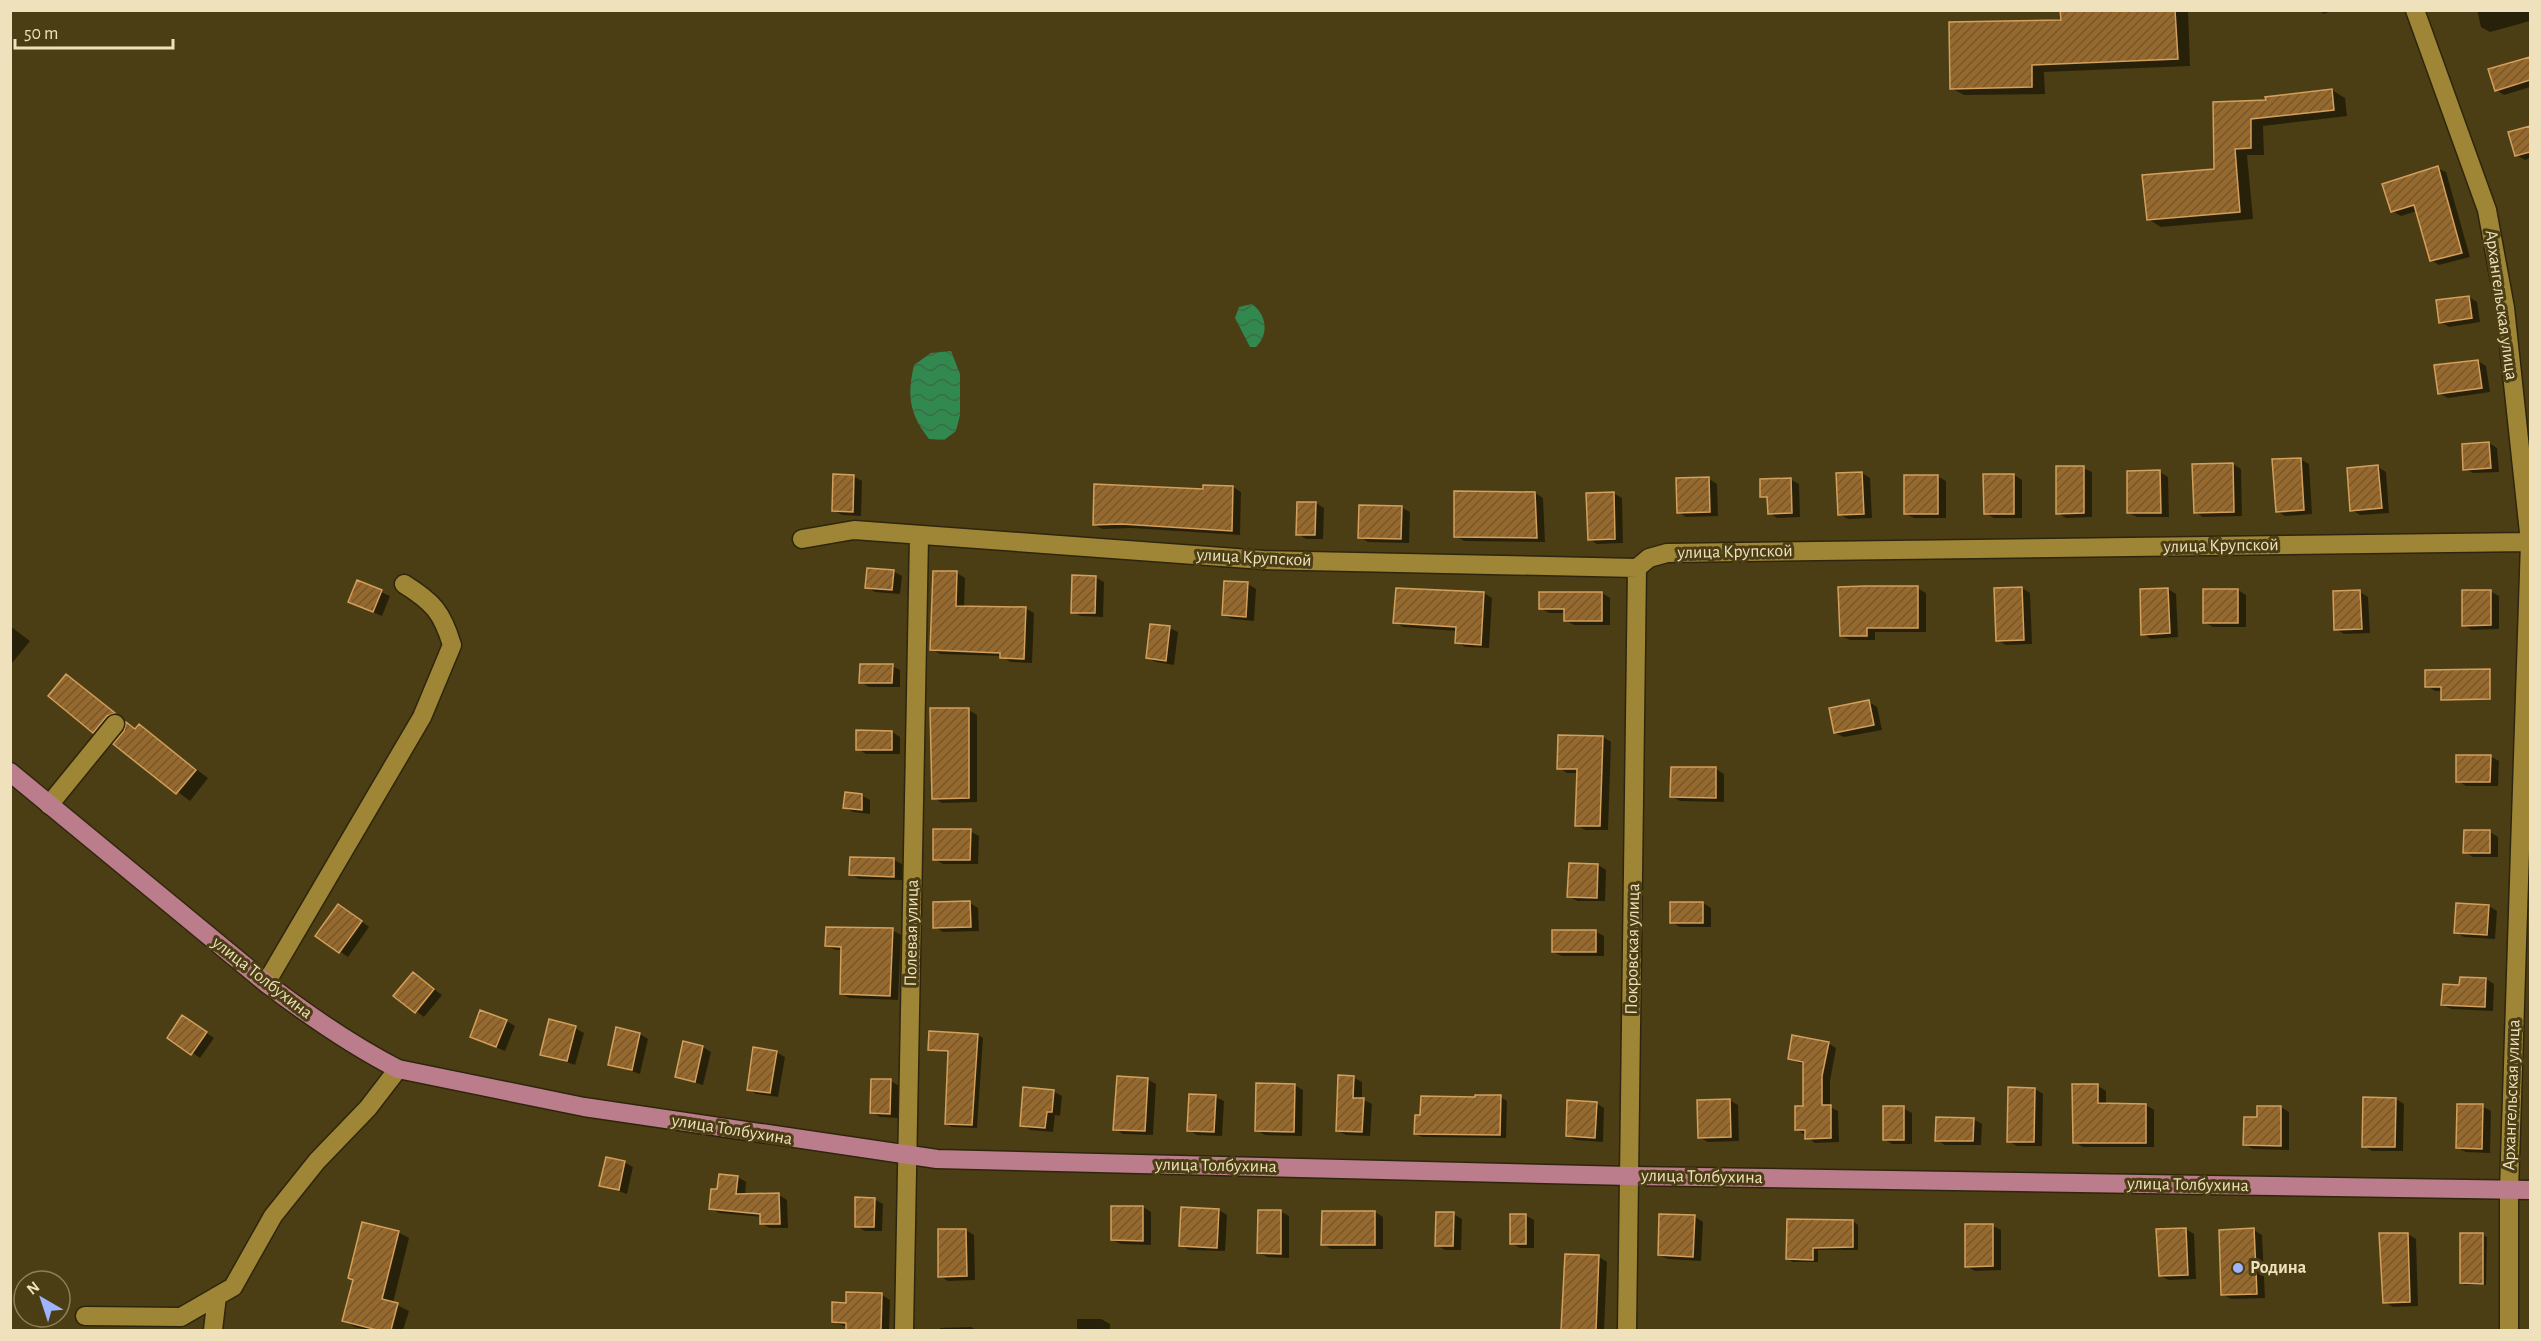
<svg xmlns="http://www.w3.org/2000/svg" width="2541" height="1341" font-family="'Alegreya Sans',sans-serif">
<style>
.water{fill:url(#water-waves)}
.shadow{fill:#0007}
.building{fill:url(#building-hatch);stroke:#d39f5d;stroke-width:1.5}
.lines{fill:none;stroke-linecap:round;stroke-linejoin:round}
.minor-casing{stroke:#2e260c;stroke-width:21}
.major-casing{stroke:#2e260c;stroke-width:21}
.minor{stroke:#9f8636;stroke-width:18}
.major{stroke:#bb7d8b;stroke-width:18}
.poi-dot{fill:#9eb4fd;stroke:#4c3e14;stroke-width:2}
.labels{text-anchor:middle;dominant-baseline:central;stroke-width:6;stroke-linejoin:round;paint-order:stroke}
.street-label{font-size:18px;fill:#eee1bb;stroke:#4c3e14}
.poi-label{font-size:18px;font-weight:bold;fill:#eee1bb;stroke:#4c3e14;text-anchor:start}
</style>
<defs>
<pattern id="water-waves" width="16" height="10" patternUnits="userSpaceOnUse" patternTransform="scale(1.5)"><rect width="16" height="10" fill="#32894f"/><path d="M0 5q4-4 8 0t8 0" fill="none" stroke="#3a6d46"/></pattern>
<pattern id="building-hatch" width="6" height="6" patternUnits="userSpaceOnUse" patternTransform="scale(1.5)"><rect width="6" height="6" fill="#97692c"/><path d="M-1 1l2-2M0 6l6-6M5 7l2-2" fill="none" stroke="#735831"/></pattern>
</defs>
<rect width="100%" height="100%" fill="#4c3e14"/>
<!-- water -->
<path class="water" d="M1252 304C1267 315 1269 334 1256 347H1250L1235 318 1239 307Z
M951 351 960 374V415L956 431 944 440 929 439C909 413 907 396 914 365L931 353Z"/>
<!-- shadow -->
<path class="shadow" d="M2062 10H2188L2190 66 2044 72 2045 94 1964 95 1951 88 2062 21Z
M2319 10H2333L2324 14Z
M2477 10H2530V21L2490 32 2481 27Z
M2530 58V87L2504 95 2496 90 2490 70Z
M2332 90 2345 98 2347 116 2263 126 2264 155H2247L2253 219 2161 227 2148 219 2216 170 2215 103 2267 102Z
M2530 128V158L2525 160 2516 155 2510 133Z
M2437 168 2446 172 2470 257 2439 265 2431 260 2417 211 2401 216 2392 211Z
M2469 297 2477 302 2480 322 2449 327 2441 322Z
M2478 361 2486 366 2490 392 2448 398 2439 393Z
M2489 443 2497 448 2499 472 2473 473 2465 469Z
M2300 459 2309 464 2312 514 2285 516 2277 511Z
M2233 464 2241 469 2242 516 2203 517 2195 512Z
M2378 467 2386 472 2389 513 2360 515 2352 510Z
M2083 468 2092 472V517L2066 518 2058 513Z
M2128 472H2160L2168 477 2169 517H2137L2129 513Z
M1862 473 1870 478 1872 518 1848 519 1839 514Z
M2014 475 2022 480V518H1994L1985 513Z
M853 476 862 481 861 516 842 515 833 510Z
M1937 476 1946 481V518H1914L1906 514Z
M1709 479 1717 484 1718 516 1686 517 1678 512Z
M1790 479 1799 484 1800 517 1777 518 1769 513V500L1762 496Z
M1204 487H1233L1241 492 1240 535 1131 528 1103 529 1094 525 1204 491Z
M1535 493 1543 498 1545 542 1464 541 1456 536Z
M1613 493 1622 498 1623 543 1597 544 1589 539Z
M1316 503 1324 508 1323 539H1306L1298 534Z
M1401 507 1410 512 1409 543 1368 542 1360 537Z
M893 571 902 576 900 594 875 592 867 587Z
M957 573 965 578 964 607 1025 608 1034 613 1032 663 1010 662 1002 656 940 654 932 649Z
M1095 577 1104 582 1103 617 1081 616 1072 612Z
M358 582 390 596 382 616 358 606Z
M1248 584 1256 589 1254 621 1232 619 1223 615Z
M1917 588 1926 593V632H1875V640H1850L1841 636Z
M2022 588 2030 593 2032 644 2006 645 1997 640Z
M2168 589 2176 594 2178 637 2151 639 2143 634Z
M2238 590 2246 595V627H2213L2204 622Z
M2490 591 2499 596V629L2472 630 2463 625Z
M2360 592 2368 597 2370 633 2344 634 2336 629Z
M1484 593 1492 598 1489 648 1465 647 1457 642V631L1403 627 1395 622Z
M1602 593 1610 598V625H1574L1566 621 1565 613H1549L1540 608Z
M10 626 30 641 12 663H10Z
M1169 628 1178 632 1174 665 1156 662 1147 658Z
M892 666 900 670V687H869L861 682Z
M2427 671 2455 691H2435L2427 686Z
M70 678 117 715 98 733 94 731Z
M1869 702 1877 707 1882 730 1844 737 1835 733Z
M969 710 977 715V802L942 803 934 798Z
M139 726 208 778 190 801 115 744Z
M892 732 900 737V754H866L858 749Z
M1603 737 1611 742 1608 830H1585L1577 825 1578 773H1567L1559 768Z
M2490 756 2499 761 2498 786H2466L2458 781Z
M1716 769 1724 774V802L1680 801 1671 796Z
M861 795 870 800V814L853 812 844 807Z
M970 831 979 836 978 864H943L934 859Z
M2490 832 2498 837V857H2473L2465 852Z
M894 860 902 864V880L859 879 851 874Z
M1598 865 1606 870 1605 901H1577L1569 896Z
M970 903 978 908 979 931 943 932 935 927Z
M1703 903 1711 908V927H1680L1671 922Z
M2489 906 2497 911 2495 939 2464 937 2456 932Z
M346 910 369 927 348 957 317 936Z
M892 930 901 935 898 1000 850 998 841 994 843 950H835L826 945Z
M1596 932 1604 936V956H1562L1553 952Z
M413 974 442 995 424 1017 395 995Z
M2486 979 2494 984 2493 1011 2451 1009 2443 1005 2461 986Z
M506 1021 515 1026 505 1051 472 1037Z
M191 1022 214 1038 200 1058 169 1037Z
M575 1028 584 1033 575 1065 542 1054Z
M640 1034 648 1039 640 1074 610 1064Z
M978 1035 983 1038 977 1128 952 1127 946 1124 949 1053 929 1049Z
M1828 1043 1836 1048 1830 1081V1107L1838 1111 1839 1142 1815 1143 1797 1129 1804 1107V1065L1790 1059Z
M703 1047 711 1052 703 1085 676 1077Z
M776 1052 785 1057 778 1097 756 1094 748 1089Z
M1340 1077 1354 1078 1362 1082V1099L1372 1104 1370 1136 1346 1135 1338 1131Z
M1147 1079 1156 1084 1153 1135 1123 1134 1115 1129Z
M891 1081 899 1086 898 1118 880 1117 872 1112Z
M1294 1085 1303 1090 1302 1136 1265 1135 1256 1130Z
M2098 1086 2106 1091V1105H2146L2154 1110V1147H2083L2074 1142Z
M2035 1089 2043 1094 2042 1146H2017L2008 1141Z
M1053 1091 1062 1096 1060 1116 1055 1115 1053 1132 1030 1130 1022 1125Z
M1215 1097 1224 1101 1222 1136 1197 1135 1189 1130Z
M1500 1097 1507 1101 1506 1138 1422 1137 1415 1134Z
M2396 1099 2404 1104 2403 1151H2372L2364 1146Z
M1729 1100 1738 1105 1739 1141 1708 1142 1699 1137Z
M1596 1103 1604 1108 1603 1142 1576 1140 1567 1136Z
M2482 1106 2491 1111 2490 1153 2466 1152 2458 1148Z
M2259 1107H2281L2289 1112V1150L2253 1149 2245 1144 2258 1118Z
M1903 1108 1912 1113V1144H1892L1884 1139Z
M1973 1119 1982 1124 1981 1145H1945L1937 1140Z
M624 1162 633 1167 627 1194 601 1185Z
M720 1175 738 1177 746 1182 745 1195H779L787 1200 788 1228H770L762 1224V1217L719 1213 711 1208 718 1191Z
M874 1199 883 1204 882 1231H865L856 1226Z
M1143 1207 1151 1212V1245L1121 1244 1112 1240Z
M1219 1210 1227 1215 1225 1251 1189 1250 1181 1245Z
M1280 1211 1289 1216V1258L1267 1257 1259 1252Z
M1375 1212 1383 1217V1249H1331L1323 1244Z
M1453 1214 1462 1219 1461 1250H1445L1437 1245Z
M1525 1215 1534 1220V1248H1520L1511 1243Z
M1695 1217 1703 1222 1701 1261 1668 1259 1659 1255Z
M1853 1221 1858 1225V1250H1818V1262H1793L1788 1259Z
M1993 1226 2001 1230V1270L1975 1271 1966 1266Z
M2186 1229 2194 1234 2196 1279 2169 1280 2160 1276Z
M966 1230 974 1235 975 1280 948 1281 940 1276Z
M2254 1230 2262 1235 2265 1298 2231 1299 2222 1294Z
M398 1232 409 1238 393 1303 409 1311 403 1330H369L355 1327 344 1320Z
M2408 1234 2416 1239 2418 1306 2393 1307 2385 1302Z
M2483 1235 2487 1237 2486 1285H2465L2461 1282Z
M1567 1255 1599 1257 1607 1262 1604 1330H1562Z
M848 1294 882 1295 890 1300 889 1330H847V1327L833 1322 848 1304Z
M1077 1319H1101L1110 1324V1330H1077Z
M971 1327 977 1330H940V1328Z"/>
<!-- building -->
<path class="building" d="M2060 10H2175L2178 59 2032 65V87L1950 89 1949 22 2061 20Z
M2530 57V80L2495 91 2488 69Z
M2332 89 2334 110 2251 119V148L2235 149 2240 212 2147 220 2142 175 2214 169 2213 102 2266 100 2265 97Z
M2530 126V152L2515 156 2508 132Z
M2438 166 2462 253 2430 261 2414 205 2391 212 2382 184Z
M2469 296 2472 318 2439 323 2436 300Z
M2478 360 2482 388 2438 394 2434 365Z
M2489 442 2491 468 2463 470 2462 444Z
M2301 458 2304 510 2276 512 2272 459Z
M2233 463 2234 512 2194 513 2192 464Z
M2378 465 2382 508 2350 511 2347 468Z
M2056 466H2084V513L2056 514Z
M2160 470 2161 513H2127V471Z
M1862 472 1864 514 1838 515 1836 473Z
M833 474 854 475 853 512 832 511Z
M1983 474H2014V514H1984Z
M1904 475H1938V514H1904Z
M1709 477 1710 512 1677 513 1676 478Z
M1791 478 1792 513 1768 514 1767 497H1760V479Z
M1094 484 1203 489V485L1233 486 1232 531 1121 524 1093 525Z
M1454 491 1535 492 1537 538 1454 537Z
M1614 492 1615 539 1588 540 1586 493Z
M1297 502H1316L1315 535H1296Z
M1359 505 1402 506 1401 539 1358 538Z
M867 568 894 570 892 590 865 588Z
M933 571H957L956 606 1026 607 1024 659 1000 658V653L930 650Z
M1072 575 1096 576 1095 613H1071Z
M357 580 382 590 373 612 348 602Z
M1224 581 1248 582 1246 617 1222 615Z
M1866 586H1918V628H1867V636H1840L1838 587Z
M2022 587 2024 640 1996 641 1994 588Z
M1396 588 1484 592 1481 645 1455 643 1456 627 1393 623Z
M2168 588 2170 633 2141 635 2140 589Z
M2203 589H2238V623H2203Z
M2360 590 2362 629 2334 630 2333 591Z
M2462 590H2491V625L2462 626Z
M1539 592H1602V621H1564V609H1539Z
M1150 624 1170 626 1166 661 1146 658Z
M860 664H893L892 683H859Z
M2490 669V699L2441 700V687H2425V670Z
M66 674 115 713 107 716 93 733 48 696Z
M1869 700 1874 725 1834 733 1829 708Z
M930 708H969V798L932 799Z
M126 722 135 729 139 724 196 770 176 794 113 744 124 731Z
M856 730 892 731V750H856Z
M1558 735 1603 736 1600 826H1575L1577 769H1557Z
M2456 755H2491L2490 782H2456Z
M1671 767H1716V798L1670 797Z
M845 792 862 794V810L843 808Z
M933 829H971L970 860H933Z
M2464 830H2490V853H2463Z
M850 857 894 858V877L849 875Z
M1569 863 1598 864 1597 898 1567 897Z
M970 901 971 927 933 928V902Z
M1670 902H1703V923H1670Z
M2456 903 2489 905 2487 935 2454 933Z
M338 904 362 921 339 953 315 936Z
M826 927 893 928 890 996 840 994 841 947 825 946Z
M1552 930H1596V952H1552Z
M413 972 434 989 415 1013 393 996Z
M2460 977 2486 978 2485 1007 2441 1005 2443 984 2459 985Z
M480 1010 507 1020 496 1047 470 1037Z
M182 1015 207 1032 191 1055 167 1038Z
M549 1019 576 1026 567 1061 540 1055Z
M616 1027 640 1033 632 1070 608 1065Z
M929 1031 978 1034 972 1125 945 1124 948 1051 928 1050Z
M1792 1035 1829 1042 1822 1076V1105H1831V1138L1805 1139V1130H1795V1106H1803V1062L1788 1059Z
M683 1041 703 1046 695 1082 675 1077Z
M753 1047 777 1051 770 1093 747 1090Z
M1338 1075 1354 1076 1353 1098H1364L1362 1132 1336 1131Z
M1117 1076 1148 1078 1145 1131 1113 1130Z
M871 1079H891L890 1114 870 1113Z
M1256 1083 1295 1084 1294 1132 1255 1131Z
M2072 1084H2098V1103L2146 1104V1143H2073Z
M1023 1087 1054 1090 1052 1112H1047L1045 1128 1020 1126Z
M2008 1087 2035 1088 2034 1142H2007Z
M1189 1094 1216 1095 1214 1132 1187 1131Z
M1475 1095H1501L1500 1135 1414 1134 1415 1115H1420L1421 1096 1475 1097Z
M2363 1097 2396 1098 2395 1147H2362Z
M1730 1099 1731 1137 1698 1138 1697 1100Z
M1567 1100 1597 1102 1595 1138 1566 1136Z
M2457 1104H2483L2482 1149 2456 1148Z
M1883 1106H1904V1140H1883Z
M2257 1106H2281V1146L2243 1145 2244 1117H2257Z
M1936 1117 1974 1118 1973 1141H1935Z
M606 1157 625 1161 619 1190 599 1186Z
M719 1174 738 1176 736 1194 779 1193 780 1224H760V1214L709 1209 711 1189H717Z
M855 1197 875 1198 874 1227H855Z
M1111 1206H1143V1241L1111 1240Z
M1181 1207 1219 1209 1217 1248 1179 1246Z
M1258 1210H1281V1254L1257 1253Z
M1322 1211H1375V1245H1321Z
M1436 1212H1454L1453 1246H1435Z
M1510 1214H1526V1244H1510Z
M1659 1214 1695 1215 1693 1257 1658 1255Z
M1787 1219 1853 1220V1247L1813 1248V1260L1786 1259Z
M362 1222 399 1231 382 1299 398 1303 391 1330H377L342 1321 353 1280 348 1278Z
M1965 1224H1993V1266L1965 1267Z
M2186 1228 2188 1275 2159 1276 2156 1229Z
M2254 1228 2257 1294 2221 1295 2219 1230Z
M938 1229H966L967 1276 938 1277Z
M2379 1233H2408L2410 1302 2383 1303Z
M2460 1233H2483V1284L2460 1283Z
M1565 1254 1599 1255 1596 1330H1561Z
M846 1292 882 1293 881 1330H846V1323L832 1322V1302L846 1303Z"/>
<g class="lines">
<defs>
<path id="minor" d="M2415 10 2487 210 2505 308 2530 542 2509 1190V1330
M802 539 854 530 1263 560 1637 568 1649 558 1667 553 2530 542
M49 805 115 724
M266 983 422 717 452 645C442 612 433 602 404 584
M85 1316 181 1317 233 1287 273 1216 317 1161 368 1108 398 1069
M213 1330 217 1296
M904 1330 919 536
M1627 1330 1637 568"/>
<path id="major" d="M10 772 266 983C308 1015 351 1045 398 1069L584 1107 937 1159 1630 1176 2530 1190"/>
</defs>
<!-- minor casing -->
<use href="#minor" class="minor-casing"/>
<!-- major casing -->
<use href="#major" class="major-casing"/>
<!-- minor -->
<use href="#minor" class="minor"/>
<!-- major -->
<use href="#major" class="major"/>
</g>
<!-- markers -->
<circle class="poi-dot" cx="2238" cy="1268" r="6"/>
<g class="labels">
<!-- street labels -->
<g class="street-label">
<text transform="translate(2501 305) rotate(82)">Архангельская улица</text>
<text transform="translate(2221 546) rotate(-1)">улица Крупской</text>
<text transform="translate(1735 552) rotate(-1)">улица Крупской</text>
<text transform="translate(1254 558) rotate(3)">улица Крупской</text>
<text transform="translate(912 933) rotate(-89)">Полевая улица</text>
<text transform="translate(1633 949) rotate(-89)">Покровская улица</text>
<text transform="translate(262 978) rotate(38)">улица Толбухина</text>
<text transform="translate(2512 1095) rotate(-88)">Архангельская улица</text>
<text transform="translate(732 1130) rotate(9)">улица Толбухина</text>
<text transform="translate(1216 1166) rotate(1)">улица Толбухина</text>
<text transform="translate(1702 1177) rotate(1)">улица Толбухина</text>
<text transform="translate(2188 1185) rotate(1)">улица Толбухина</text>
</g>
<!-- poi labels -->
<g class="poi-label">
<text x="2250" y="1268">Родина</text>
</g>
</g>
<!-- border -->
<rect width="2541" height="1341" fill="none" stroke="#eee1bb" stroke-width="24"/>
<!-- north arrow -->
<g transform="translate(42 1299) rotate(321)"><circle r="28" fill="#4c3e14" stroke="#8d7f57" stroke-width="1.5"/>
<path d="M0-4.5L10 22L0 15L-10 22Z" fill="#9eb4fd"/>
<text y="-9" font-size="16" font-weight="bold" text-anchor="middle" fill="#eee1bb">N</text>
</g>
<!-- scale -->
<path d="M15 39v9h158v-9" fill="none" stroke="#eee1bb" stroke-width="3"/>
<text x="24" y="39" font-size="18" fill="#eee1bb" stroke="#4c3e14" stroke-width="4.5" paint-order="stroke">50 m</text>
</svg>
